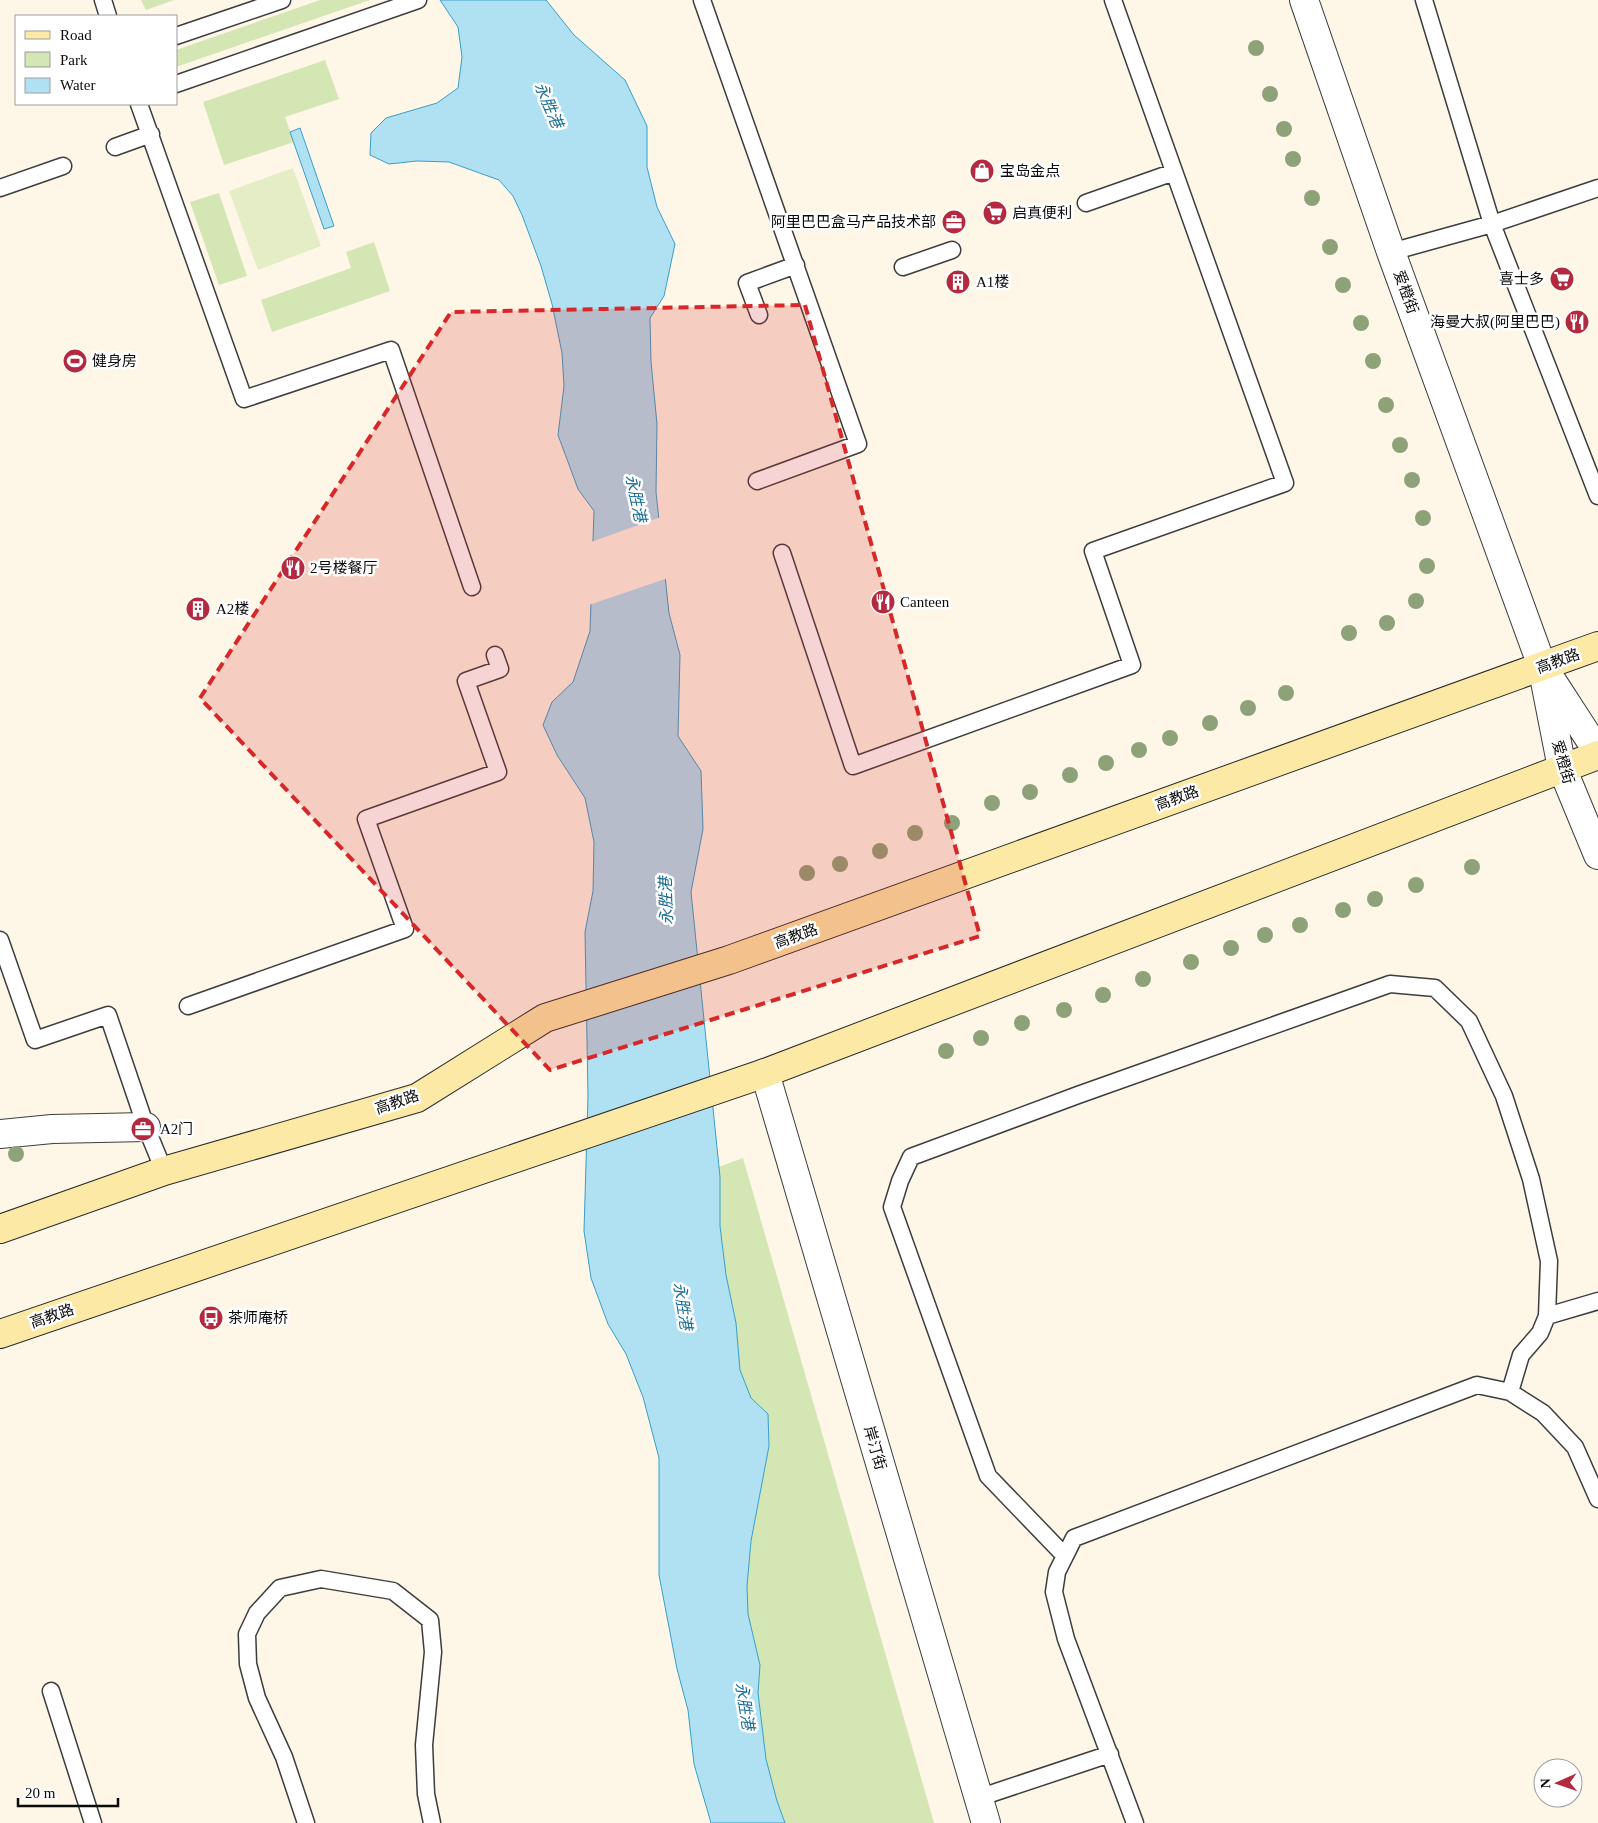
<svg xmlns="http://www.w3.org/2000/svg" width="1598" height="1823" font-family="'Times New Roman','Noto Sans SC',serif">
<style>
.green{fill:#d3e6b4}
.pitch{fill:#e4edc5}
.water{fill:#afe1f3;stroke:#399ec6}
.pier{fill:#fef7e8}
.lines{fill:none;stroke-linecap:round;stroke-linejoin:round}
.service-casing{stroke:#3d3d3d;stroke-width:19}
.minor-casing{stroke:#3d3d3d;stroke-width:30}
.tertiary-casing{stroke:#3d3d3d;stroke-width:30}
.secondary-casing{stroke:#2c2c2c;stroke-width:30}
.service{stroke:#fff;stroke-width:16}
.minor{stroke:#fff;stroke-width:28}
.tertiary{stroke:#fff;stroke-width:28}
.secondary{stroke:#fbe9a5;stroke-width:28}
.tree{fill:#8ea279}
.marked{fill:#d62828;fill-opacity:0.2;stroke:#d62828;stroke-width:4;stroke-dasharray:10 6;stroke-linejoin:round}
.labels{text-anchor:middle;dominant-baseline:central;stroke-width:5;stroke-linejoin:round;paint-order:stroke}
.poi-label{font-size:15px;fill:#0a0a0a;stroke:#fff;text-anchor:start}
.street-label{font-size:15px;fill:#0a0a0a;stroke:#fff}
.water-label{font-size:16px;font-style:italic;fill:#1a6d95;stroke:#fff}
</style>
<rect width="100%" height="100%" fill="#fef7e8"/>
<!-- green -->
<path class="green" d="M141 0H174L146 10Z
M320 0H370L176 67V50Z
M325 60 339 99 285 117 294 142 224 165 203 102Z
M219 193 247 276 219 285 190 202Z
M374 242 390 291 272 332 261 300 351 268 346 252Z
M743 1158 934 1823H785L777 1801 766 1759 758 1693 760 1665 748 1614 747 1586 751 1542 769 1446 768 1414 751 1398 740 1370 736 1323 726 1275 720 1226 719 1167Z"/>
<!-- pitch -->
<path class="pitch" d="M293 168 321 246 258 270 229 191Z"/>
<!-- water -->
<path class="water" d="M440 0H546L574 35 625 80 647 126V167L657 207 675 244 664 296 650 318 651 362 657 424 656 492 669 613 680 655 678 736 701 771 703 829 691 892 720 1177V1226L726 1275 736 1323 740 1370 751 1398 768 1414 769 1446 751 1541 747 1586 748 1614 760 1665 758 1693 766 1759 777 1801 785 1823H711L694 1764 688 1710 677 1669 659 1575V1458L643 1397 626 1354 608 1324 591 1278 584 1231 588 1096 585 932 593 891 594 842 585 798 557 755 543 725 552 702 573 682 590 631 594 511 578 489 558 435 564 386 562 353 552 304 541 266 522 215 513 196 499 180 449 162 417 161 389 164 370 155 371 133 386 118 437 103 458 88 462 57 458 27Z
M300 128 334 226 324 229 290 132Z"/>
<!-- pier -->
<path class="pier" d="M661 517 668 578 589 605 591 542Z"/>
<g class="lines">
<defs>
<path id="service" d="M103 0 108 16
M702 0 858 444 757 481
M1424 0 1492 224 1598 496
M176 36 282 0
M176 84 418 0
M139 104 244 399 391 350 472 587
M115 147 151 134
M0 188 63 166
M1086 203 1174 172
M1391 252 1492 224 1598 188
M903 267 952 250
M759 315 747 283 796 265
M782 553 853 766 1132 665 1093 551 1285 483 1113 0
M0 940 35 1040 108 1015 146 1127 164 1171
M188 1006 405 929 366 819 498 772 466 681 500 669 495 655
M1510 1392 1521 1355 1540 1333 1547 1316 1598 1301
M1065 1556 988 1476 892 1207 900 1181 911 1157 1078 1095 1390 984 1435 988 1469 1021 1504 1096 1531 1179 1549 1261 1547 1316
M51 1691 93 1823
M978 1798 1110 1754
M306 1823 284 1757 257 1698 248 1664 247 1634 257 1613 280 1588 321 1579 393 1591 430 1620 433 1652 424 1745 426 1794 432 1823
M1135 1823 1066 1639 1054 1592 1057 1572 1074 1538 1477 1385 1510 1392 1543 1413 1575 1447 1598 1499"/>
<path id="minor" d="M765 1073 986 1823
M0 1134 52 1129 146 1127"/>
<path id="tertiary" d="M1304 0 1391 252 1542 666 1562 768 1598 855
M1550 678 1598 752"/>
<path id="secondary" d="M0 1229 164 1171 417 1098 545 1018 729 960 1598 646
M0 1334 765 1073 1598 755"/>
</defs>
<!-- service casing -->
<use href="#service" class="service-casing"/>
<!-- minor casing -->
<use href="#minor" class="minor-casing"/>
<!-- tertiary casing -->
<use href="#tertiary" class="tertiary-casing"/>
<!-- secondary casing -->
<use href="#secondary" class="secondary-casing"/>
<!-- service -->
<use href="#service" class="service"/>
<!-- minor -->
<use href="#minor" class="minor"/>
<!-- tertiary -->
<use href="#tertiary" class="tertiary"/>
<!-- secondary -->
<use href="#secondary" class="secondary"/>
</g>
<!-- trees -->
<g class="tree">
<circle cx="1256" cy="48" r="8"/>
<circle cx="1270" cy="94" r="8"/>
<circle cx="1284" cy="129" r="8"/>
<circle cx="1293" cy="159" r="8"/>
<circle cx="1312" cy="198" r="8"/>
<circle cx="1330" cy="247" r="8"/>
<circle cx="1343" cy="285" r="8"/>
<circle cx="1361" cy="323" r="8"/>
<circle cx="1373" cy="361" r="8"/>
<circle cx="1386" cy="405" r="8"/>
<circle cx="1400" cy="445" r="8"/>
<circle cx="1412" cy="480" r="8"/>
<circle cx="1423" cy="518" r="8"/>
<circle cx="1427" cy="566" r="8"/>
<circle cx="1416" cy="601" r="8"/>
<circle cx="1387" cy="623" r="8"/>
<circle cx="1349" cy="633" r="8"/>
<circle cx="1286" cy="693" r="8"/>
<circle cx="1248" cy="708" r="8"/>
<circle cx="1210" cy="723" r="8"/>
<circle cx="1170" cy="738" r="8"/>
<circle cx="1139" cy="750" r="8"/>
<circle cx="1106" cy="763" r="8"/>
<circle cx="1070" cy="775" r="8"/>
<circle cx="1030" cy="792" r="8"/>
<circle cx="992" cy="803" r="8"/>
<circle cx="952" cy="823" r="8"/>
<circle cx="915" cy="833" r="8"/>
<circle cx="880" cy="851" r="8"/>
<circle cx="840" cy="864" r="8"/>
<circle cx="1472" cy="867" r="8"/>
<circle cx="807" cy="873" r="8"/>
<circle cx="1416" cy="885" r="8"/>
<circle cx="1375" cy="899" r="8"/>
<circle cx="1343" cy="910" r="8"/>
<circle cx="1300" cy="925" r="8"/>
<circle cx="1265" cy="935" r="8"/>
<circle cx="1231" cy="948" r="8"/>
<circle cx="1191" cy="962" r="8"/>
<circle cx="1143" cy="979" r="8"/>
<circle cx="1103" cy="995" r="8"/>
<circle cx="1064" cy="1010" r="8"/>
<circle cx="1022" cy="1023" r="8"/>
<circle cx="981" cy="1038" r="8"/>
<circle cx="946" cy="1051" r="8"/>
<circle cx="16" cy="1154" r="8"/>
</g>
<!-- marked area -->
<path class="marked" d="M805 305 980 936 550 1070 200 698 451 312Z"/>
<!-- icons -->
<defs>
<symbol id="shop-disc" viewBox="-11 -11 22 22"><circle r="9.5" fill="#b3293f" stroke="#fff"/><path d="M-5-2.5h2.3a2.7 3.5 0 0 1 5.4 0H5L5.5 6h-11ZM-1.5-2.5h3a1.5 2.3 0 0 0-3 0Z" fill="#fff"/></symbol>
<symbol id="supermarket-disc" viewBox="-11 -11 22 22"><circle r="9.5" fill="#b3293f" stroke="#fff"/><path d="M-6-5.5h2.5l.6 2H6L4.5 2H-2.5L-4.4-4H-6ZM-1.5 3.2a1.3 1.3 0 1 0 .1 0ZM3 3.2a1.3 1.3 0 1 0 .1 0Z" fill="#fff"/></symbol>
<symbol id="office-disc" viewBox="-11 -11 22 22"><circle r="9.5" fill="#b3293f" stroke="#fff"/><path d="M-6-3h4V-5.5h4V-3h4V5H-6ZM-1-4.5V-3h2v-1.5ZM-6 0V1H6V0Z" fill="#fff"/></symbol>
<symbol id="building-disc" viewBox="-11 -11 22 22"><circle r="9.5" fill="#b3293f" stroke="#fff"/><path d="M-4-6H4V6H1V3H-1V6H-4ZM-2.5-4.3h1.7v1.8h-1.7ZM.8-4.3h1.7v1.8H.8ZM-2.5-1h1.7V.8h-1.7ZM.8-1h1.7V.8H.8Z" fill="#fff"/></symbol>
<symbol id="restaurant-disc" viewBox="-11 -11 22 22"><circle r="9.5" fill="#b3293f" stroke="#fff"/><path d="M-5-6h1v4h1v-4h1v4h1v-4h1v5L-1.5 .5V6h-2V.5L-5-1ZM5-6V6H3V1.5H1.5Q1.5-4 5-6Z" fill="#fff"/></symbol>
<symbol id="stadium-disc" viewBox="-11 -11 22 22"><circle r="9.5" fill="#b3293f" stroke="#fff"/><path d="M0-5a6.5 5 0 1 0 0 10a6.5 5 0 1 0 0-10ZM-3.5-1.8h7v3.6h-7Z" fill="#fff"/></symbol>
<symbol id="bus-disc" viewBox="-11 -11 22 22"><circle r="9.5" fill="#b3293f" stroke="#fff"/><path d="M-5-6H5V4H4V6H2V4H-2V6H-4V4H-5ZM-3.5-4V0h7V-4ZM-3.5 1.2v1.5H-2V1.2ZM2 1.2v1.5H3.5V1.2Z" fill="#fff"/></symbol>
</defs>
<g fill-rule="evenodd">
<use href="#shop-disc" x="968" y="157" width="28" height="28"/>
<use href="#supermarket-disc" x="981" y="199" width="28" height="28"/>
<use href="#office-disc" x="940" y="208" width="28" height="28"/>
<use href="#supermarket-disc" x="1548" y="265" width="28" height="28"/>
<use href="#building-disc" x="944" y="268" width="28" height="28"/>
<use href="#restaurant-disc" x="1563" y="308" width="28" height="28"/>
<use href="#stadium-disc" x="61" y="347" width="28" height="28"/>
<use href="#restaurant-disc" x="279" y="554" width="28" height="28"/>
<use href="#restaurant-disc" x="869" y="588" width="28" height="28"/>
<use href="#building-disc" x="184" y="595" width="28" height="28"/>
<use href="#office-disc" x="129" y="1115" width="28" height="28"/>
<use href="#bus-disc" x="197" y="1304" width="28" height="28"/>
</g>
<g class="labels">
<!-- poi labels -->
<g class="poi-label">
<text x="1000" y="171">宝岛金点</text>
<text x="1012" y="213">启真便利</text>
<text x="936" y="222" text-anchor="end">阿里巴巴盒马产品技术部</text>
<text x="1544" y="279" text-anchor="end">喜士多</text>
<text x="976" y="282">A1楼</text>
<text x="1560" y="322" text-anchor="end">海曼大叔(阿里巴巴)</text>
<text x="92" y="361">健身房</text>
<text x="310" y="568">2号楼餐厅</text>
<text x="900" y="602">Canteen</text>
<text x="216" y="609">A2楼</text>
<text x="160" y="1129">A2门</text>
<text x="228" y="1318">茶师庵桥</text>
</g>
<!-- street labels -->
<g class="street-label">
<text transform="translate(1406 292) rotate(70)">爱橙街</text>
<text transform="translate(1558 661) rotate(-20)">高教路</text>
<text transform="translate(1563 762) rotate(74)">爱橙街</text>
<text transform="translate(1177 798) rotate(-20)">高教路</text>
<text transform="translate(796 936) rotate(-20)">高教路</text>
<text transform="translate(397 1102) rotate(-19)">高教路</text>
<text transform="translate(52 1316) rotate(-19)">高教路</text>
<text transform="translate(875 1448) rotate(74)">岸汀街</text>
</g>
<!-- water labels -->
<g class="water-label">
<text transform="translate(549 105) rotate(67)">永胜港</text>
<text transform="translate(636 498) rotate(78)">永胜港</text>
<text transform="translate(666 901) rotate(-92)">永胜港</text>
<text transform="translate(683 1306) rotate(81)">永胜港</text>
<text transform="translate(745 1706) rotate(81)">永胜港</text>
</g>
</g>
<!-- legend -->
<rect x="15" y="15" width="162" height="90" fill="#ffffff" stroke="#9d9d9d"/>
<rect x="25" y="31" width="25" height="8" fill="#fbe9a5" stroke="#9d9d9d"/>
<text x="60" y="40" font-size="15" fill="#0a0a0a">Road</text>
<rect x="25" y="52" width="25" height="15" fill="#d3e6b4" stroke="#9d9d9d"/>
<text x="60" y="65" font-size="15" fill="#0a0a0a">Park</text>
<rect x="25" y="78" width="25" height="15" fill="#afe1f3" stroke="#9d9d9d"/>
<text x="60" y="90" font-size="15" fill="#0a0a0a">Water</text>
<!-- north arrow -->
<g transform="translate(1558 1783) rotate(268)"><circle r="24" fill="#ffffff" stroke="#9d9d9d"/>
<path d="M0-4L9 19L0 12L-9 19Z" fill="#b3293f"/>
<text y="-8" font-size="14" font-weight="bold" text-anchor="middle" fill="#0a0a0a">N</text>
</g>
<!-- scale -->
<path d="M18 1798v8h100v-8" fill="none" stroke="#0a0a0a" stroke-width="2.5"/>
<text x="25" y="1798" font-size="15" fill="#0a0a0a" stroke="#ffffff" stroke-width="4" paint-order="stroke">20 m</text>
</svg>
